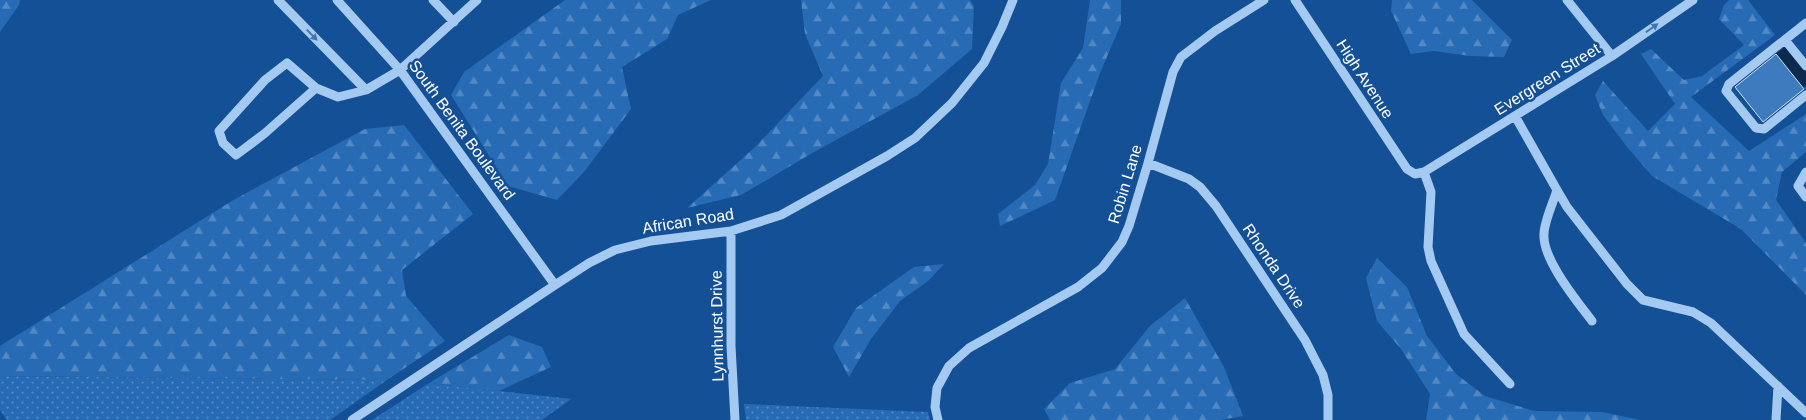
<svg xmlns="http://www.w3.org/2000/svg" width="1806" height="420" font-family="Helvetica,sans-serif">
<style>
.grass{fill:url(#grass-dots)}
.forest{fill:url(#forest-firs)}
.shadow{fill:#0007}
.building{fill:#3d7abe;stroke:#cde4fd}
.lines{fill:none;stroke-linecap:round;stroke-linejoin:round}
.minor{stroke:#a5caf2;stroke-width:9}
.oneway{fill:#4075b2}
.labels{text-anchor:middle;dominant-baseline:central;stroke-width:5;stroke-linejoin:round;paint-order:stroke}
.street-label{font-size:16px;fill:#fff;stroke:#145096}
</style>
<defs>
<pattern id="grass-dots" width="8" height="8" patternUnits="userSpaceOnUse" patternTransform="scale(1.25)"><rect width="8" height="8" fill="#276bb5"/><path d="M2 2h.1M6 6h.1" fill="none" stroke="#5289c4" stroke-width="1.8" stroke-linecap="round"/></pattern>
<pattern id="forest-firs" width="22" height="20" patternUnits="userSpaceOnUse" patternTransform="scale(1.25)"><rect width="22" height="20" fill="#276bb5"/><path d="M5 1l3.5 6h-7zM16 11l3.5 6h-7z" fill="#5289c4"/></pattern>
</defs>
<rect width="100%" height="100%" fill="#145096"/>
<!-- grass -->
<path class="grass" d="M0 376 387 380 330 420H7L0 410Z
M429 383 571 399 542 420H372Z
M744 404 928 412 930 420H746Z"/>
<!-- forest -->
<path class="forest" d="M0 0H20L19 5 0 32Z
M565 0H711L678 15 667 39 622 67 631 109 584 172 557 200 508 186 451 95 464 72Z
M801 0H970L974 6 972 49 918 95 814 152 741 195 687 208 754 148 823 76 805 34Z
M1090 0H1121V24L1100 73 1055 200 1000 226 998 214 1035 185 1048 164 1061 83 1083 48Z
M1392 0H1472L1512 40 1504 57 1470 56 1434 51 1411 54 1391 11Z
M1729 0H1748L1775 35 1691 97 1749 151 1806 114V152L1782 172 1776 200 1806 243V295L1741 229 1652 176 1627 147 1603 115 1595 95 1603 81 1648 131 1675 104 1641 54 1651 49 1684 80 1702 76 1744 45 1719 19 1724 5Z
M404 125 473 214 402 270 406 296 445 341 387 380 0 376V346L235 199 365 129Z
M1377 258 1407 287 1427 336 1456 374 1485 396 1534 411 1602 412 1640 420H1426L1430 394 1401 349 1377 321 1366 278Z
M944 264 928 281 900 301 871 339 849 377 833 347 856 308 914 267Z
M1185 298 1224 367 1243 416 1220 420H1050L1044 409 1070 383 1115 369 1150 326Z
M509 335 542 347 551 367 499 391 429 383Z"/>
<!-- shadow -->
<path class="shadow" d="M1787 45 1806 69V85L1803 88 1737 87 1747 77Z"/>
<!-- building -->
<path class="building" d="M1776 54 1804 89 1763 122 1735 87Z"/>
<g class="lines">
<!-- minor -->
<path class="minor" d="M278 0 366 90
M337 0 400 70 555 285
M433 0 454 22
M1295 0 1407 169 1415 174 1424 172 1612 56 1693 0
M1567 0 1612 56
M1806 23 1729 84 1726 91 1756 128 1764 129 1806 95
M1785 40 1806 66
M316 88 264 134 236 155 223 143 219 131 265 80 287 63 316 88 338 97 366 90 400 70 477 0
M1515 116 1557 190C1553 203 1544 222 1544 234 1542 259 1577 301 1592 321
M1148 163 1189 179 1200 187 1216 206 1305 340 1323 375 1328 395V420
M1424 172 1431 192 1428 247 1431 261 1464 334 1510 384
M1806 172 1798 186 1806 197
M1557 190 1567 207 1627 284 1643 300 1693 312 1711 323 1806 413
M731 231V346L735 420
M352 420 555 285 589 263 615 250 651 241 731 231 781 215 887 156 915 138 952 103 984 63 1002 27 1013 0
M938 420 935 407 937 388 949 366 969 348 1078 287 1102 268 1122 242 1129 226 1148 163 1173 72 1181 57 1215 31 1264 0
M1776 420 1778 386"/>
</g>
<!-- one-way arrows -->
<defs><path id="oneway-solid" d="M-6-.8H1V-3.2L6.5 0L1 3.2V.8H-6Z" transform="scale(1.25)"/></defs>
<g class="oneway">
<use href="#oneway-solid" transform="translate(1652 28) rotate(-35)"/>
<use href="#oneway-solid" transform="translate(312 35) rotate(46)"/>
</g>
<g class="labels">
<!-- street labels -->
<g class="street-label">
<text transform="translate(1365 79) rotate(57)">High Avenue</text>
<text transform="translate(1547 79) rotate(-32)">Evergreen Street</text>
<text transform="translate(462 130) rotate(54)">South Benita Boulevard</text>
<text transform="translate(1125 184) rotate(-73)">Robin Lane</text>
<text transform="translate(688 221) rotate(-9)">African Road</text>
<text transform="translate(1274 266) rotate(56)">Rhonda Drive</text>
<text transform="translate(717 326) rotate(-91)">Lynnhurst Drive</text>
</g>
</g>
</svg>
